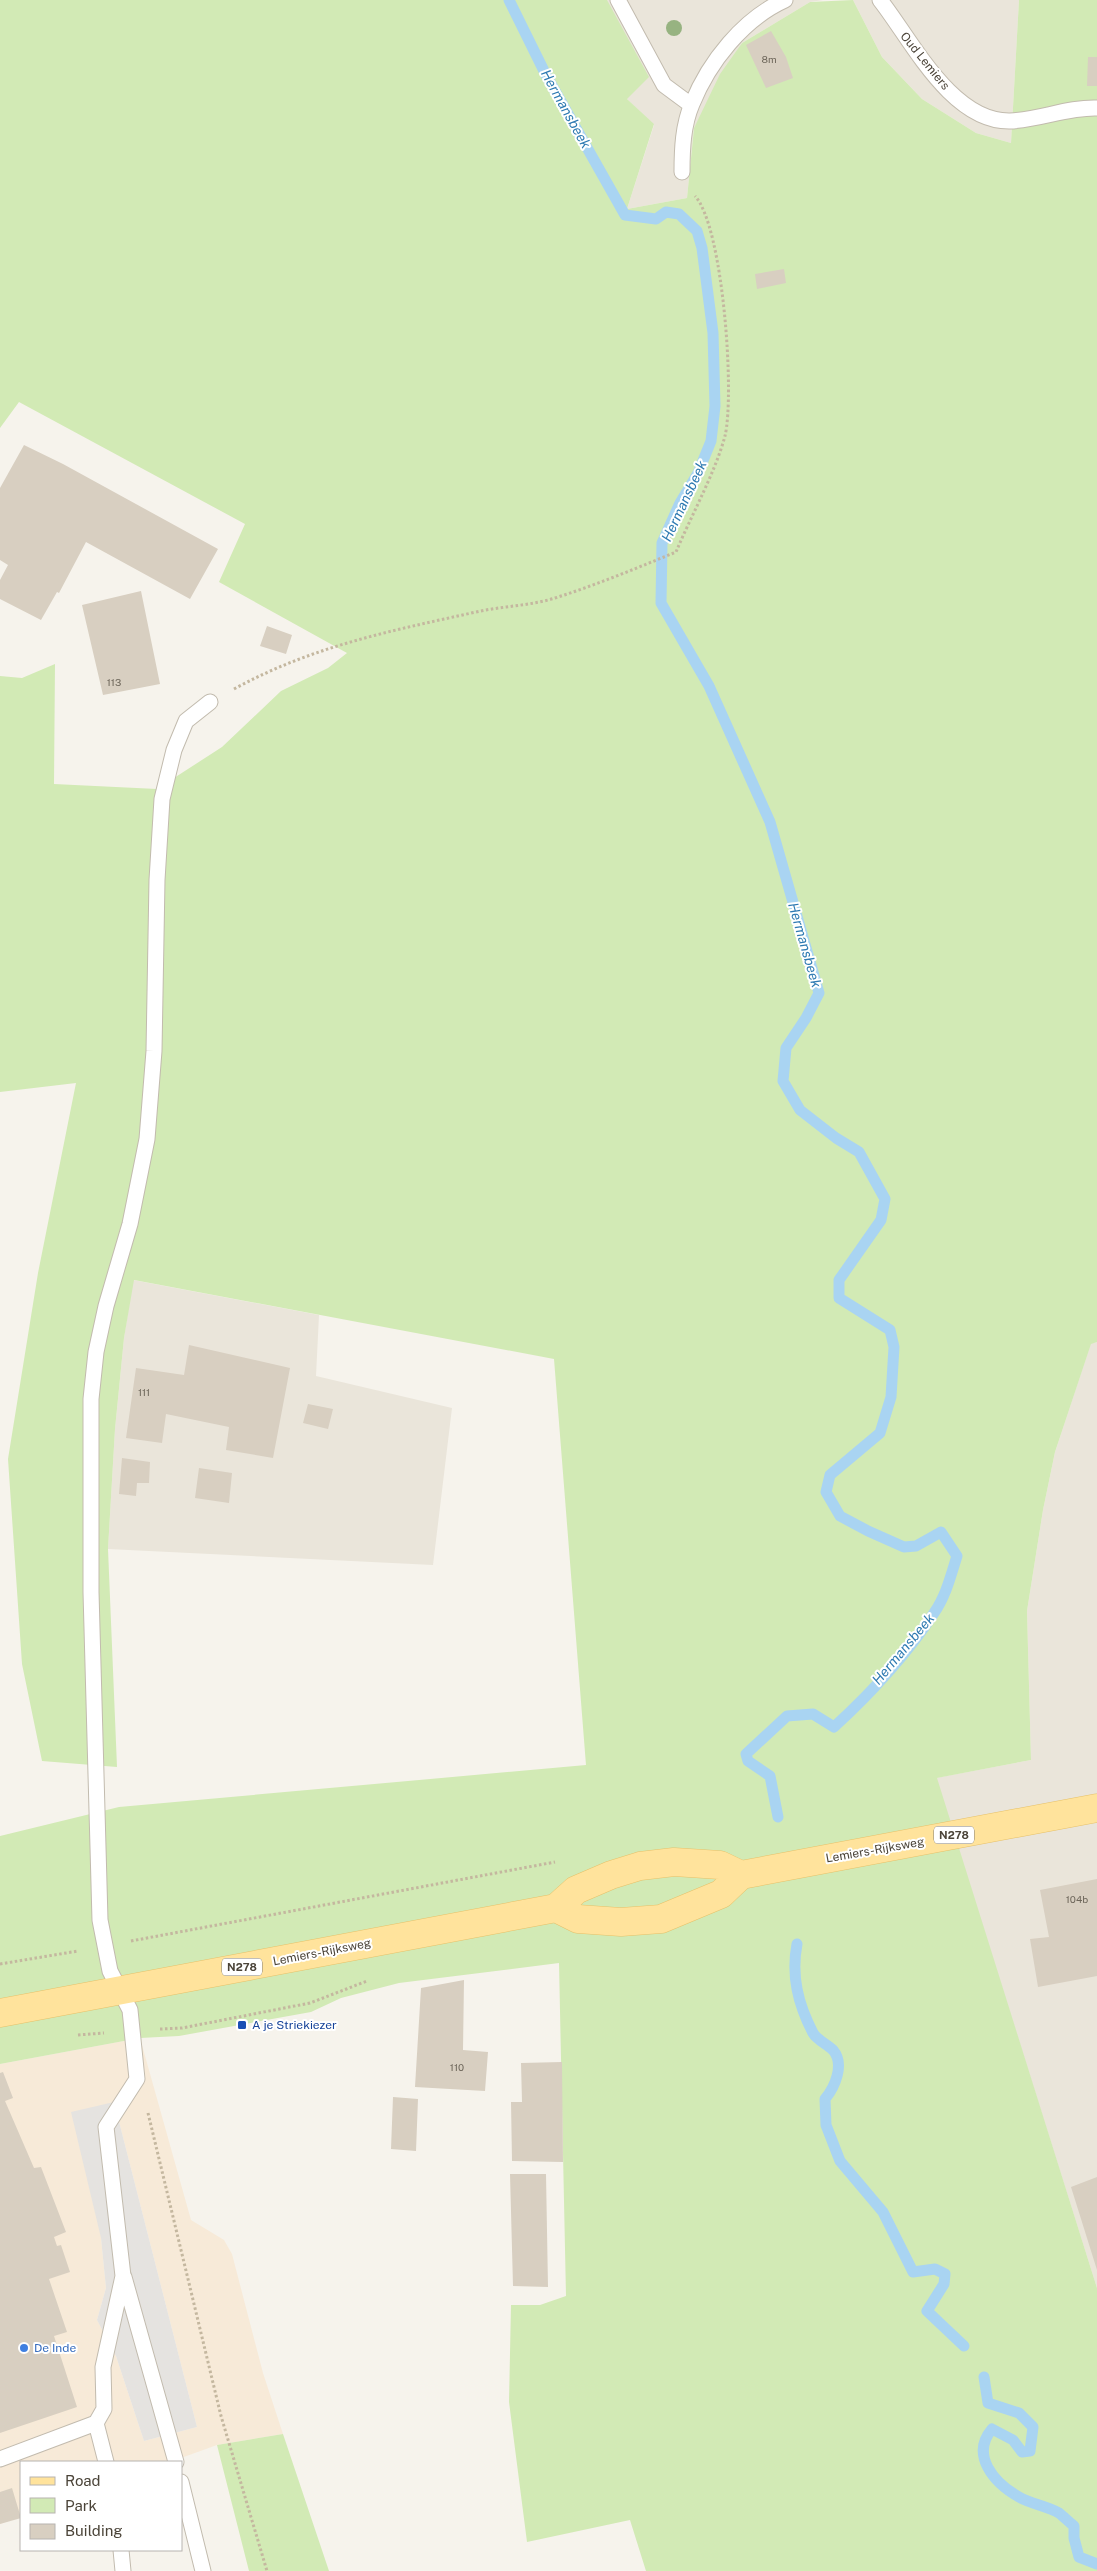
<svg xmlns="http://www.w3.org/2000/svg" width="1097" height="2571" font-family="'Public Sans',sans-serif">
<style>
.residential{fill:#eae5da}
.commercial{fill:#f7ead8;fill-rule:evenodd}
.green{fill:#d2eab5}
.parking{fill:#e5e3e0}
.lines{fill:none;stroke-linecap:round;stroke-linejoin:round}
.stream{stroke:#a9d4f2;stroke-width:11}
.building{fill:#d8cfc1}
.service-casing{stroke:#c2bbae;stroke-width:17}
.primary-casing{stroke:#e6c16a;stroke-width:29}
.path{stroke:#c4b79f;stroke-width:3;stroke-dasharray:2.5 2.5;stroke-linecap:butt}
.service{stroke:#fff;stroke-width:15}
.primary{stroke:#ffe39c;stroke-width:28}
.tree{fill:#97b381}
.transit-dot{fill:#1a4fb4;stroke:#fff;stroke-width:2}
.shop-dot{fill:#3f7fe0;stroke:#fff;stroke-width:2}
.labels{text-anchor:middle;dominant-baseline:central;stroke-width:4;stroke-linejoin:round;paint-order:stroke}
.number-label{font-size:10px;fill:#6e675b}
.shield{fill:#fff;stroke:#817c74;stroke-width:1}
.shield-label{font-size:11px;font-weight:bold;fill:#4b4439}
.street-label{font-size:12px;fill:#4b4439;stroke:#fff}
.transit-label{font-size:12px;fill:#164399;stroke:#fff;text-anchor:start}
.shop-label{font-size:12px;fill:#366cbe;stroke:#fff;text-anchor:start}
.water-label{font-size:14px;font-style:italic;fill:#2e7ab2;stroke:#fff}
</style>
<rect width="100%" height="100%" fill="#f6f3ec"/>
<!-- residential -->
<path class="residential" d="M607 0H823L810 2 742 43 694 128 687 198 627 209 654 125 627 99Z
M853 0H1019L1011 143 976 133 922 99 882 57Z
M133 1280 319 1315 316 1376 452 1408 433 1565 108 1549 115 1429 124 1338Z
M1097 1342V2288L936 1778 1031 1760 1027 1611 1043 1510 1055 1452 1091 1343Z"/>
<!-- commercial -->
<path class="commercial" d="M140 2038 191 2220 224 2240 232 2254 263 2373 283 2434 217 2445 170 2462H21V2516L0 2524V2064ZM114 2102 197 2427 144 2441 116 2356 97 2320 106 2288 101 2238Z"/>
<!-- green -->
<path class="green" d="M0 0H607L649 77 627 99 654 124 627 209 687 198 694 128 720 74 742 43 810 2 853 0 882 57 922 99 976 133 1011 143 1019 0H1097V1342L1091 1344 1055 1452 1043 1510 1027 1611 1031 1760 937 1778 1097 2288V2571H646L630 2520 527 2542 509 2402 511 2305H540L566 2296 559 1963 399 1983 341 1998 311 2012 179 2036 140 2038 0 2064V1836L119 1807 586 1765 554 1359 134 1280 124 1338 115 1429 108 1549 117 1767 42 1761 22 1664 8 1459 38 1273 76 1083 0 1092V676L22 678 55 664 54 784 157 789 222 747 281 691 328 668 347 653 219 582 245 524 19 402 0 428Z
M283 2434 329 2571H249L217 2445Z"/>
<!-- parking -->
<path class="parking" d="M114 2102 197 2427 144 2441 116 2356 97 2320 106 2288 101 2238 71 2112Z"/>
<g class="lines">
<!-- stream -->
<path class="stream" d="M509 0 546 75 625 215 656 219 666 212 679 214 697 231 702 248 713 333 715 406 711 441 698 473 680 503 662 543 661 603 709 686 770 822 819 993 806 1018 786 1048 783 1081 800 1110 836 1138 859 1152 885 1199 881 1220 839 1280V1298L890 1330 894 1347 891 1397 880 1433 830 1475 826 1492 840 1516 868 1531 904 1547 916 1546 941 1532 957 1556C951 1575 946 1596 934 1613 907 1654 870 1694 834 1727L813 1714 787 1716 746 1754 748 1761 770 1776 778 1817
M797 1944C791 1976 798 2004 813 2033 817 2040 827 2044 833 2050 845 2064 835 2087 825 2099L826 2125 840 2161 883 2212 913 2272 935 2269 945 2274 944 2284 927 2311 964 2346
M984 2377 988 2403 1019 2413 1033 2427 1030 2451 1022 2452 1013 2440 992 2429C970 2455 994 2483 1019 2497 1031 2504 1047 2506 1059 2513 1064 2517 1069 2522 1074 2526V2538L1079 2557 1097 2564"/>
</g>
<!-- building -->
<path class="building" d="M771 31 786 57 793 78 766 88 746 45Z
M1088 57H1097V86H1087Z
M784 269 786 283 757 289 755 274Z
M24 445 63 464 218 549 190 599 86 542 59 593 57 592 41 620 0 599V580L8 565 0 560V488Z
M141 591 160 684 103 695 82 605Z
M267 626 292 635 286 654 260 646Z
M189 1345 290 1368 273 1458 226 1450 229 1427 166 1414 162 1443 126 1438 136 1368 184 1375Z
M308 1404 333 1409 328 1429 303 1423Z
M122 1458 150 1462 149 1483H137L136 1496 119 1494Z
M199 1468 232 1473 229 1503 195 1498Z
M1097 1879V1976L1038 1987 1030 1939 1049 1937 1040 1890Z
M464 1980 463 2050 488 2052 485 2091 415 2087 421 1988Z
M562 2062 563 2162 512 2161 511 2102H522L521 2063Z
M3 2072 13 2098 5 2101 34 2168 41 2167 66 2232 54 2237 57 2246 61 2245 70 2272 49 2279 67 2332 54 2336 77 2407 0 2433V2073Z
M393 2097 418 2099 416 2151 391 2149Z
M510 2174H546L548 2287 513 2286Z
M1097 2177V2270L1071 2187Z
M12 2488 21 2518 0 2524V2492Z"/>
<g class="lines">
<defs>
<path id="service" d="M618 0 664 85 691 105
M880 0C911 39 951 122 1010 121 1039 120 1068 107 1097 108
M682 172C682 149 683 125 692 104 709 62 743 19 785 0
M124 2277 176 2462
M96 2423 106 2462
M0 2459 96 2423 104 2409 103 2367 123 2276 106 2127 137 2079 130 2010 110 1971 100 1920 91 1592V1399L96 1352 106 1306 130 1224 147 1139 154 1051 157 880 162 799 174 750 186 721 210 702
M181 2482 203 2571
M121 2550 123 2571"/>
<path id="primary" d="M556 1908 578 1919 621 1922 661 1919 721 1894 741 1875 1097 1808
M0 2013 556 1908 576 1890 611 1875 640 1866 674 1862 720 1865 741 1875"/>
</defs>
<!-- service casing -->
<use href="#service" class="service-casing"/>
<!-- primary casing -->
<use href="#primary" class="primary-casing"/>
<!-- path -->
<path class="path" d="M234 689C313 646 390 631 476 612 502 606 530 606 555 598 596 585 637 568 676 552 691 516 715 473 725 436 735 394 723 226 695 196
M131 1941 555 1862
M0 1964 78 1951
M160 2029 182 2028 310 2003 367 1981
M78 2035 104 2033
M148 2113 221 2416 267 2571"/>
<!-- service -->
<use href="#service" class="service"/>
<!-- primary -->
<use href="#primary" class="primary"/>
</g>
<!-- trees -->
<circle class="tree" cx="674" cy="28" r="8"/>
<!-- markers -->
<rect class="transit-dot" x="237" y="2020" width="10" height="10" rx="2.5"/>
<circle class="shop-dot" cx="24" cy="2348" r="5"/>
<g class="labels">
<!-- number labels -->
<g class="number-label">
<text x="769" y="59">8m</text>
<text x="114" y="682">113</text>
<text x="144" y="1392">111</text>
<text x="1077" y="1899">104b</text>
<text x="457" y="2067">110</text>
</g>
<!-- shield labels -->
<g class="shield">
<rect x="934" y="1826.5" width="40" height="17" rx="4"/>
<rect x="222" y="1958.5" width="40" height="17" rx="4"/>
</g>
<g class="shield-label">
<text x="954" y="1835">N278</text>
<text x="242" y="1967">N278</text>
</g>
<!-- street labels -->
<g class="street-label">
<text transform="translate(925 61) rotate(51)">Oud Lemiers</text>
<text transform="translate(875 1850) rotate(-10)">Lemiers-Rijksweg</text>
<text transform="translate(322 1952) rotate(-11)">Lemiers-Rijksweg</text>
</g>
<!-- transit labels -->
<g class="transit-label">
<text x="252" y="2025">A je Striekiezer</text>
</g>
<!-- shop labels -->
<g class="shop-label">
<text x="34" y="2348">De Inde</text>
</g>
<!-- water labels -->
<g class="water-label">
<text transform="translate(566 109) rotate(61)">Hermansbeek</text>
<text transform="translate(684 501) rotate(-65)">Hermansbeek</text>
<text transform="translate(805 945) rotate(74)">Hermansbeek</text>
<text transform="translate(903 1649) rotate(-50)">Hermansbeek</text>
</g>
</g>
<!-- legend -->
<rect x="20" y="2461" width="162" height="90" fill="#ffffff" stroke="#b7b4b0"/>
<rect x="30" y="2477" width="25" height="8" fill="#ffe39c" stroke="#b7b4b0"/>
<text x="65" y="2486" font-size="15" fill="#4b4439">Road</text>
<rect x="30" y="2498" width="25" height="15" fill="#d2eab5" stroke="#b7b4b0"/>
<text x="65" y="2511" font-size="15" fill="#4b4439">Park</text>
<rect x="30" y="2524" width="25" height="15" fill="#d8cfc1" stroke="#b7b4b0"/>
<text x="65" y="2536" font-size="15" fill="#4b4439">Building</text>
</svg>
